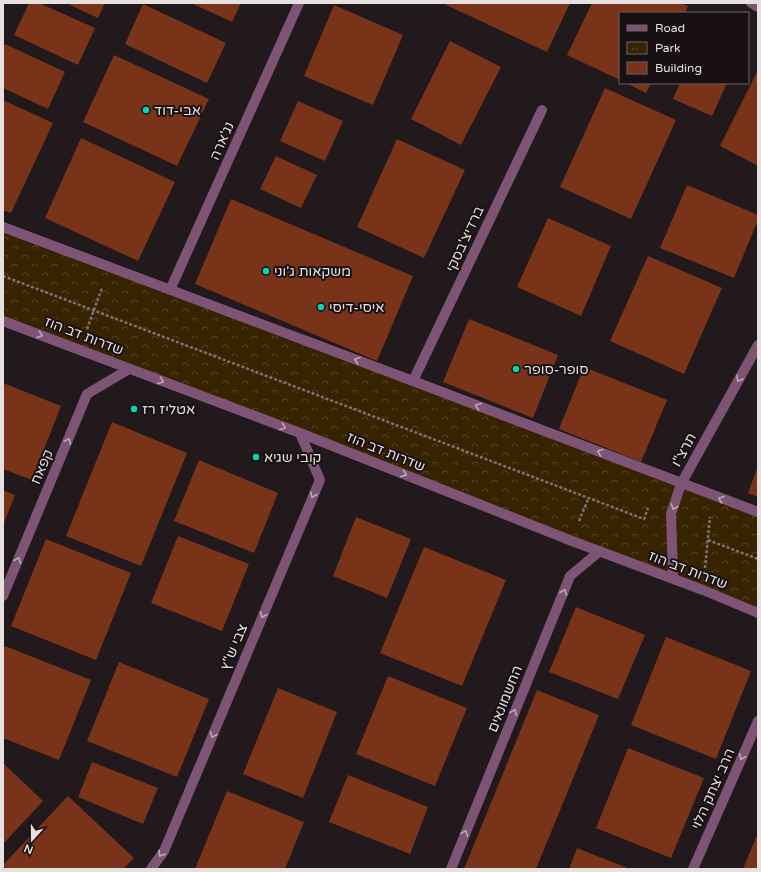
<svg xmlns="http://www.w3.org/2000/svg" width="761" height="872" font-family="'Varela Round',Heebo,sans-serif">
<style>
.park{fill:url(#park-crowns)}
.building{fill:#793318}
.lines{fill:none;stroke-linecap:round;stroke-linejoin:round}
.path{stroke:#7a7375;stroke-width:2.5;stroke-dasharray:3 2;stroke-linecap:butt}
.minor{stroke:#7e5476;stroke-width:10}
.oneway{stroke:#bca8b6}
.poi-dot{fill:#0cd5b5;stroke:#181012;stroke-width:1.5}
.labels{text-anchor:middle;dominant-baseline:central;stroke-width:4;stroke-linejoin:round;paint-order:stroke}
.poi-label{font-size:14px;fill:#e6e0e1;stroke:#181012;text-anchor:start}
.street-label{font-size:14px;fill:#e6e0e1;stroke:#181012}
</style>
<defs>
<pattern id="park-crowns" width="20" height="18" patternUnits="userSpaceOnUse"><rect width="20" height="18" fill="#382300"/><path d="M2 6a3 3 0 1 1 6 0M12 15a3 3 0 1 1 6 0" fill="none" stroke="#554325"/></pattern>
</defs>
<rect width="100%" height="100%" fill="#21191b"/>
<!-- park -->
<path class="park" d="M3 227 758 512V613L3 321Z"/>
<!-- building -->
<path class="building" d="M29 3H39L95 28 78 65 14 35Z
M66 3H105L98 18Z
M191 3H241L232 22Z
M442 3H570L547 52Z
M592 3H680L688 6 685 13H620V80L567 55Z
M143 4 226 43 207 83 125 44Z
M334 5 403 35 373 105 304 76Z
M450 41 501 67 461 145 411 119Z
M5 44 65 72 48 109 3 88V47Z
M114 55 209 99 177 166 83 122Z
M758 70V166L720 146Z
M626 83H651L646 93Z
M680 83H727L712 116 673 99Z
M605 88 676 120 631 219 560 187Z
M3 100 53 123 11 213 3 210Z
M298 101 343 121 325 161 280 141Z
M81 138 175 182 138 261 45 218Z
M397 139 465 170 424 258 357 227Z
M276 156 317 175 301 208 260 189Z
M687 185 758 215V220L734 278 660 248Z
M231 199 413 276 377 361 195 284Z
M548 218 611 246 581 316 517 287Z
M648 256 722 288 684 374 610 341Z
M469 319 558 355 533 418 443 382Z
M584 367 667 400 641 462 559 429Z
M3 383 61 406 32 480 3 469Z
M112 422 187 453 141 566 66 536Z
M199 460 278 493 254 553 174 521Z
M758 466V497L748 493Z
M3 490 15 495 3 525Z
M356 517 411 539 387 598 333 576Z
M178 536 249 564 222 631 151 603Z
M46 539 131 573 96 660 11 626Z
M424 547 506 580 462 686 380 653Z
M576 607 645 635 618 699 549 672Z
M666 637 751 671 716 759 631 725Z
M5 646 91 680 59 760 3 738V650Z
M119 662 209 699 177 777 87 741Z
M388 676 467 708 435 786 356 754Z
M278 688 337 712 303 798 243 774Z
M537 690 599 715 536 869H464Z
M628 748 704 778 671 858 596 828Z
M92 762 158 788 143 824 78 797Z
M3 763 43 801 3 844Z
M348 775 428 807 410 854 329 822Z
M227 791 304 822 285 869H195Z
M68 796 134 858 123 869H7L3 865Z
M758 833V869H743Z
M577 848 630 869H569Z"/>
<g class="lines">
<!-- path -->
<path class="path" d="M3 276 644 519 648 508
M87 329 102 288
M579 521 589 497
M708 540 758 559
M705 568 710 517"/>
<!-- minor -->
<path class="minor" d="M751 3 758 7
M3 227 413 381 758 512
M170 290 299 3
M3 321 300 433 572 541 703 590 758 613
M413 381 542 110
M673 578 671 514 681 484 758 345
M3 596 87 394 129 369
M151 869 164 851 320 480 300 433
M451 869 570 576 600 551
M693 869 758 721"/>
</g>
<!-- one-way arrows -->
<defs><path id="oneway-chevron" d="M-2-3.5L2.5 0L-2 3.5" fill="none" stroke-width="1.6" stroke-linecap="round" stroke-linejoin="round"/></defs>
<g class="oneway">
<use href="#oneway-chevron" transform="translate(40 335) rotate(20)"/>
<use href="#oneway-chevron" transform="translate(357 360) rotate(-160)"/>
<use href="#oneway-chevron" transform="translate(739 379) rotate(119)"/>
<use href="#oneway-chevron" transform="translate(161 381) rotate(21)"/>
<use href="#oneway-chevron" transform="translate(478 406) rotate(-159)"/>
<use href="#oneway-chevron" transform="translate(283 427) rotate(21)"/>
<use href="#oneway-chevron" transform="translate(68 441) rotate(-67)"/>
<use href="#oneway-chevron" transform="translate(600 452) rotate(-159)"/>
<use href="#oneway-chevron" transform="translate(404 474) rotate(22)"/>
<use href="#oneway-chevron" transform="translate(313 495) rotate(113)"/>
<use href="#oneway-chevron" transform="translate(721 499) rotate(-160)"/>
<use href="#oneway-chevron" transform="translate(674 507) rotate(109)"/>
<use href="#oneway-chevron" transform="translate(18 560) rotate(-67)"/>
<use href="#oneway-chevron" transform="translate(564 592) rotate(-68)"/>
<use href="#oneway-chevron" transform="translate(263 615) rotate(113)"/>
<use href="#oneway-chevron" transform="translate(514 712) rotate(-68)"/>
<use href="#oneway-chevron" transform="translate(213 735) rotate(113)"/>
<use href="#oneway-chevron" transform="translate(742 757) rotate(114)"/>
<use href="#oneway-chevron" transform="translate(465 833) rotate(-68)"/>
<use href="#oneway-chevron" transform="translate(161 854) rotate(123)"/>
</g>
<!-- markers -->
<g class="poi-dot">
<circle cx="146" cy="110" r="4"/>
<circle cx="266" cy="271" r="4"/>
<circle cx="321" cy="307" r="4"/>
<circle cx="516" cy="369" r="4"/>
<circle cx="134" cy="409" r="4"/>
<circle cx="256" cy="457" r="4"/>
</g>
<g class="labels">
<!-- poi labels -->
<g class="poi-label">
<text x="154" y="110">אבי-דוד</text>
<text x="274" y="271">משקאות ג'וני</text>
<text x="329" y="307">איסי-דיסי</text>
<text x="524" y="369">סופר-סופר</text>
<text x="142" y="409">אטליז רז</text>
<text x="264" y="457">קובי שגיא</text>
</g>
<!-- street labels -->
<g class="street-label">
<text transform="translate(222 141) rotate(-66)">נג'ארה</text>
<text transform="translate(465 239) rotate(-65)">ברדיצ'בסקי</text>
<text transform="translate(84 336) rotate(21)">שדרות דב הוז</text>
<text transform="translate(684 450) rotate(-61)">תרצ"ו</text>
<text transform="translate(386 452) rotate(22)">שדרות דב הוז</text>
<text transform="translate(42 467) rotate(-67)">קפאח</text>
<text transform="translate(688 570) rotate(21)">שדרות דב הוז</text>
<text transform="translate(234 647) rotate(-67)">צבי ש"ץ</text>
<text transform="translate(505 699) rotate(-68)">החשמונאים</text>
<text transform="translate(713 789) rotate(-66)">הרב יצחק הלוי</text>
</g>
</g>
<!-- border -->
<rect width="761" height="872" fill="none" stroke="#e6e0e1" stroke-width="8"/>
<!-- legend -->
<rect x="619" y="12" width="130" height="72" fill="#181012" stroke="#6a6365"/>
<rect x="627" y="25" width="20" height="6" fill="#7e5476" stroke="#6a6365"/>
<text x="655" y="32" font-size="12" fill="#e6e0e1">Road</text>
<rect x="627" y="42" width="20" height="12" fill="url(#park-crowns)" stroke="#6a6365"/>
<text x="655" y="52" font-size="12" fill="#e6e0e1">Park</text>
<rect x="627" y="62" width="20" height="12" fill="#793318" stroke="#6a6365"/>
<text x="655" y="72" font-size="12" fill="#e6e0e1">Building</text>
<!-- north arrow -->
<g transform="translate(32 840) rotate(201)" stroke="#181012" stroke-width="3" paint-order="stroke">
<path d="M0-3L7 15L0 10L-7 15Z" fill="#e6e0e1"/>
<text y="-6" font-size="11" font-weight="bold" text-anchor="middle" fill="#e6e0e1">N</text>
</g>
</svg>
